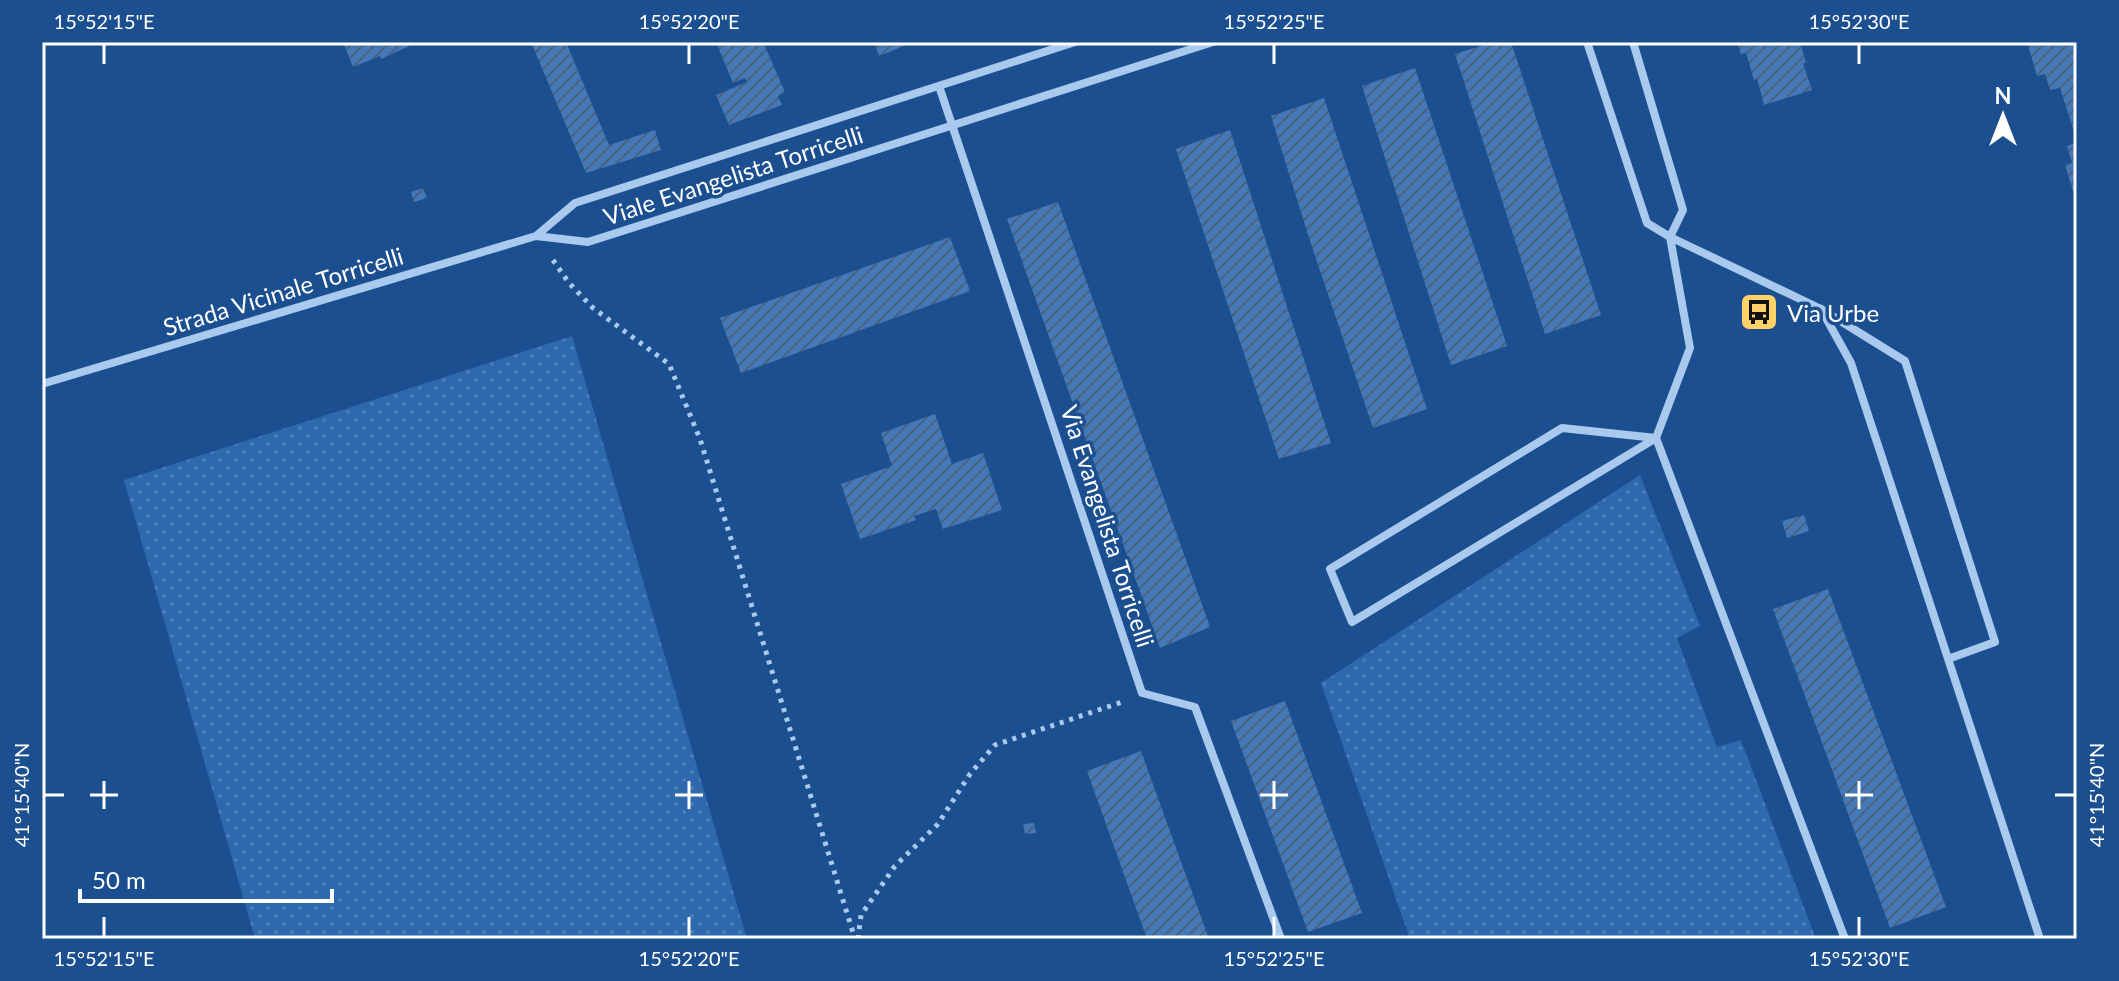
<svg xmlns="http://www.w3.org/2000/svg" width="2119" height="981" font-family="Lato,sans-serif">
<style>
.grass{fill:url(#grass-dots)}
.building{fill:url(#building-hatch)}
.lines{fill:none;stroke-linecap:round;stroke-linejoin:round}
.path{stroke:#a9c9ee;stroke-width:5;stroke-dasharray:4 6;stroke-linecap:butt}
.street{stroke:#a9c9ee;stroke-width:8}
.ticks{fill:none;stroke:#fff;stroke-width:3}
.labels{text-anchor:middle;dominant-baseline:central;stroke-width:7;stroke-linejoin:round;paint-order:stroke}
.street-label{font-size:24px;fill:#fff;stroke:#1b4f8f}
.poi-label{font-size:24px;fill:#fff;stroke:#1b4f8f;text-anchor:start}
.neatline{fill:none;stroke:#fff;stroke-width:3}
.ticks-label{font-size:20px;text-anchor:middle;fill:#fff}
</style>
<defs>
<pattern id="grass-dots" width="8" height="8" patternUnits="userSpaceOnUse" patternTransform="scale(2)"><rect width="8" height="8" fill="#2e69ad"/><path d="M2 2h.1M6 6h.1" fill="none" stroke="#4d80b9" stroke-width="1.8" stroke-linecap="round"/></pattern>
<pattern id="building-hatch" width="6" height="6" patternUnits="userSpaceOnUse" patternTransform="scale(2)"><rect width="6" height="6" fill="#4478b7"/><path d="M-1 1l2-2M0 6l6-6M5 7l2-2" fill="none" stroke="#486282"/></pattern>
</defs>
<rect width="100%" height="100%" fill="#1b4f8f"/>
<!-- grass -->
<path class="grass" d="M572 336 747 939H255L124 480Z
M1640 475 1700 626 1677 638 1717 747 1741 740 1816 939H1410L1321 683Z"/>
<!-- building -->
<path class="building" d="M343 42H418L381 59 380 56 353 67Z
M531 42H566L609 145 655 130 661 150 586 173Z
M716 42H763L785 92 778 96 782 105 729 125 716 95 747 82 745 78 733 83Z
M874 42H914L879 56Z
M1493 42H1511L1601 315 1545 334 1455 54Z
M1737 42H1800L1806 63H1803L1812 90 1764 105 1757 79 1754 80 1746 53 1741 54Z
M2027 42H2077V141L2060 88 2050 90 2045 74 2037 76Z
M1415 68 1507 346 1451 365 1362 86Z
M1324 98 1427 409 1373 428 1310 241 1271 116Z
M1230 130 1331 443 1279 459 1176 149Z
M2077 142V201H2076L2065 165 2072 163 2067 146Z
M423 188 427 198 414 202 411 192Z
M1058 202 1210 627 1160 648 1007 219Z
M950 237 970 291 741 373 720 318Z
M935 414 952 464 983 453 1002 510 943 529 936 509 914 516 916 520 860 539 841 484 892 466 881 433Z
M1804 515 1809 531 1787 538 1782 521Z
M1828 589 1946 907 1890 928 1773 609Z
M1285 701 1362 913 1308 932 1231 721Z
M1141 751 1209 939H1147L1087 771Z
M1034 823 1036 833 1025 834 1023 824Z"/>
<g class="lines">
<!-- path -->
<path class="path" d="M553 260 569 283 593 308 669 364 700 439 855 939
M858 939 861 915 895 866 938 824 970 774 995 745 1125 701"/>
<!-- street -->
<path class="street" d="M1587 42 1647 223 1670 237 1821 309 1905 361 1995 642 1948 659
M1633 42 1683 210 1670 237 1690 348 1656 438 1845 939
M939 86 1142 693 1195 707 1281 939
M536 236 575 203 1075 42
M1821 309 1851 363 2040 939
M42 384 536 236 588 242 1213 42
M1562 428 1656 438 1352 622 1330 569Z"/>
</g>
<!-- ticks -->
<path class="ticks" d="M104 44V64M689 44V64M1274 44V64M1859 44V64M104 781V809M689 781V809M1274 781V809M1859 781V809M44 795H64M90 795H118M675 795H703M1260 795H1288M1845 795H1873M2055 795H2075M104 917V937M689 917V937M1274 917V937M1859 917V937"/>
<!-- icons -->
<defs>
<symbol id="bus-square" viewBox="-11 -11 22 22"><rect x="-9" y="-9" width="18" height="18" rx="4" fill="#ffd166" stroke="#1b4f8f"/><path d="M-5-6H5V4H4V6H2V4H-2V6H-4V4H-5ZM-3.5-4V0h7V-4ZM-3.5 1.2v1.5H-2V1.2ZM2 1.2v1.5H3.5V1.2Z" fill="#111"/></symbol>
</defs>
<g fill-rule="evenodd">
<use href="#bus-square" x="1737" y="290" width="44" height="44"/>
</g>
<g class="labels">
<!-- street labels -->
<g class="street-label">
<text transform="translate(733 175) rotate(-18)">Viale Evangelista Torricelli</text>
<text transform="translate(283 291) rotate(-17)">Strada Vicinale Torricelli</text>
<text transform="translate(1108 526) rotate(72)">Via Evangelista Torricelli</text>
</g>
<!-- poi labels -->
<g class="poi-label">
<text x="1787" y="312">Via Urbe</text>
</g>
</g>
<!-- border -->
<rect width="2119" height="981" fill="none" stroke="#1b4f8f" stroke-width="88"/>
<!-- north arrow -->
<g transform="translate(2003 116)" stroke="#1b4f8f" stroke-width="6" paint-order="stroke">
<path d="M0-6L14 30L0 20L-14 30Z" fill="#ffffff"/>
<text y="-12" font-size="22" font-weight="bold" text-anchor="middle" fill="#ffffff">N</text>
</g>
<!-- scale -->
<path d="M80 889v12h252v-12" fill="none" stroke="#ffffff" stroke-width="4"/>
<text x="92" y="889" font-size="24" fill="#ffffff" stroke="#1b4f8f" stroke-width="6" paint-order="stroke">50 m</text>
<rect x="44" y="44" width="2031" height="893" class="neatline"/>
<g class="ticks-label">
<text x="104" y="29">15°52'15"E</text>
<text x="689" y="29">15°52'20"E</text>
<text x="1274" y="29">15°52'25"E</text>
<text x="1859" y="29">15°52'30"E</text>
<text transform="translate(22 795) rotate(-90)" y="7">41°15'40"N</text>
<text transform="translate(2097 795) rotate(-90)" y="7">41°15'40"N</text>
<text x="104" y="966">15°52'15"E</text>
<text x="689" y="966">15°52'20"E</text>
<text x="1274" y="966">15°52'25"E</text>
<text x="1859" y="966">15°52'30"E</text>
</g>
</svg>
